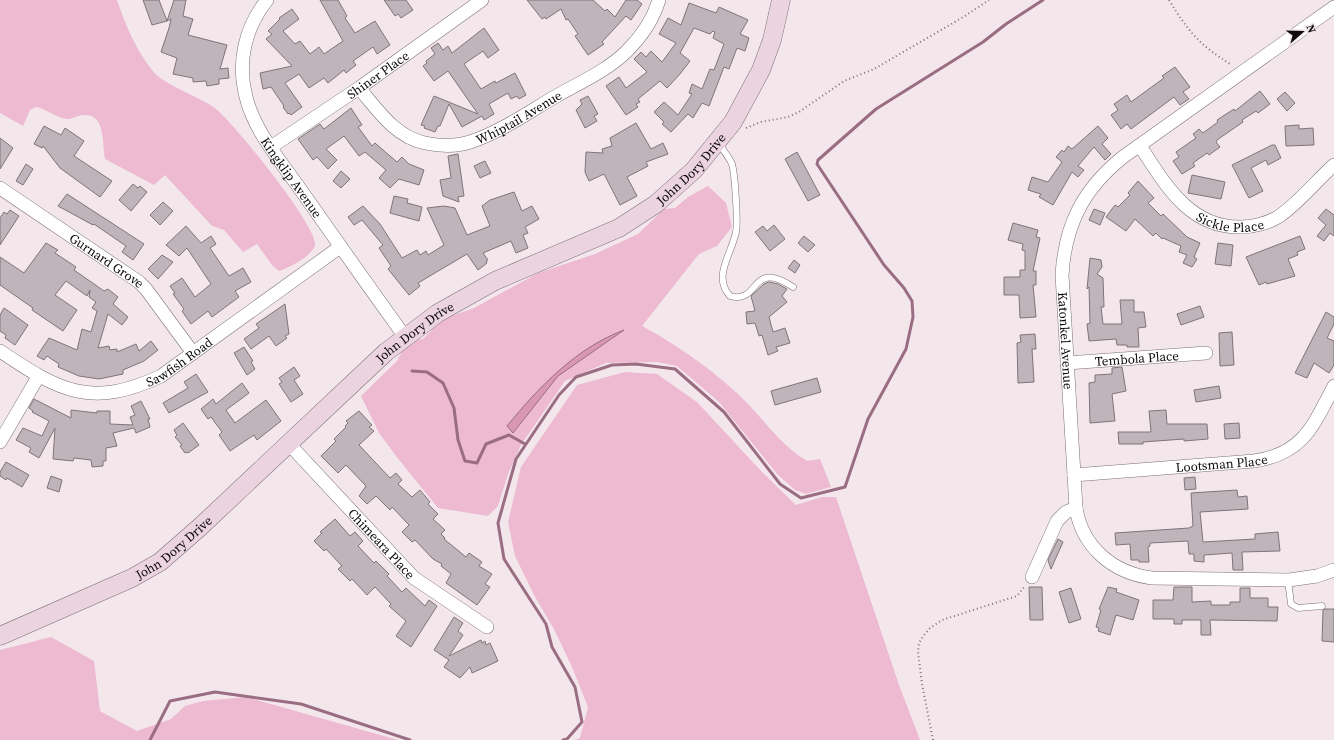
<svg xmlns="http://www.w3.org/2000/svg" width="1334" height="740" font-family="'Source Serif 4',serif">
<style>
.green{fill:#edbad1}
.water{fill:#d797b5;stroke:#9b6d82}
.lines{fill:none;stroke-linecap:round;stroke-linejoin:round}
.stream{stroke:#9b6d82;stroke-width:3}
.building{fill:#bfb4b9;stroke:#7f7479}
.lane-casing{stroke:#7b7075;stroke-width:7}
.street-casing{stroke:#7b7075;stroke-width:14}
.secondary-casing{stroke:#7b7075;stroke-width:19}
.path{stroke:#797275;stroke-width:2;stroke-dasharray:1 3;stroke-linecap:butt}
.lane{stroke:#fff;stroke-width:6}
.street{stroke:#fff;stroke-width:13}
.secondary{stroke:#ebd3df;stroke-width:18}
.labels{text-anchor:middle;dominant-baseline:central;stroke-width:3;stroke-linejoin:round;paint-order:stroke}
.street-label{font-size:13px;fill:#0e0a0c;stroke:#f3e7ec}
</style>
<rect width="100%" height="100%" fill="#f3e7ec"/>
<!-- green -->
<path class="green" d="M0 0H117C125 24 136 50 152 70 164 86 200 96 216 109 234 123 318 227 315 245 313 256 288 268 279 271L272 265 257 244 243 252 224 230 212 226 165 175 154 185 105 159C102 143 106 113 83 115 78 115 73 119 68 119 58 119 47 109 36 107L30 110 23 126 0 113Z
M708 186 726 203 732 227 717 246 699 254 642 326C678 345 720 375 748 404 767 424 783 447 807 461L820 459 831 487 806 494 795 490 778 475 719 402 677 366 657 362 606 363 565 381 521 445 508 474 498 506 488 516 438 508 396 456 379 433 361 396 397 361 407 341 423 339 443 319 474 308 538 273 595 254 638 234 664 209 675 208 688 197Z
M625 372 657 374 697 402 762 472 796 505 822 497H836L899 685 920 740H575L580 738 588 707 572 667 555 631 534 595 515 556 508 522 521 467 577 385Z
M51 637 94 661 100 711 137 731 171 719 185 706 203 701 246 697 398 740H0V650Z"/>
<!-- water -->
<path class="water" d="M624 330 558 376 513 433 507 426C539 387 576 348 624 330Z"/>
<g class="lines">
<!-- stream -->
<path class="stream" d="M412 371 427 372 443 383 454 408 458 440 465 461 477 463 486 444 509 435 525 444
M150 740 170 701 215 692 301 704 410 740
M563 740 567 739 582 722 575 687 552 647 546 624 504 559 498 523 516 459 559 395 576 377 612 365 636 364 675 369 724 412 780 484 801 498 845 487 868 419 906 349 913 317 912 301 904 288 884 265 817 164 818 160 876 109 983 42 1006 24 1043 0"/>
</g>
<!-- building -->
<path class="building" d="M143 0H159L167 21 152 25Z
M174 0H186L183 16 193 19 188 35 227 45 220 69 228 68 229 78 219 79V84L207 86 206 81 193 82V78L173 74 177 58 161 52 169 28 171 19 167 21Z
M320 0H338L347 16 345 18 355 33 375 21 390 45 377 54 373 47 353 61 356 65 346 73 344 70 328 83 324 78 309 88 299 74 285 83 302 107 291 115 289 113 288 114 283 107 284 106 271 87 263 89 260 73 292 66 266 39 272 34 268 31 280 19 279 18 292 9 299 19 283 31 295 44 300 41 310 54 319 47 324 54 343 41Z
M384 0H406L413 10 401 18 398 14 395 16Z
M527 0H593L605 11 607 9 615 17 626 0H637L642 4 631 20 626 16 602 42 604 44 588 55 575 36 578 34 568 19 566 20 561 9 546 19 545 17 542 19Z
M689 3 716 13 719 7 746 19 748 20 740 34 749 38 745 51 737 48 729 69 724 67 709 106 702 103 693 118 688 114 671 132 662 124 664 122 654 112 664 102 678 115 692 94 689 93 692 84 702 89 710 69 714 70 724 44 713 38 715 32 713 31 710 34 694 28 680 53 690 61 680 74 667 88 660 81 638 99 640 102 636 104 638 107 626 115 606 86 619 77 626 88 647 72 634 59 641 52 646 57 651 51 662 62 676 43 659 34 668 18 681 25Z
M484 28 499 50 488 58 483 51 464 64 481 89 495 81 496 83 515 73 526 95 519 99 517 96 511 99 508 93 489 104 494 114 484 120 482 116 462 127 449 104 440 126H438L435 132 424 128 425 126 421 125 434 96 478 114 448 71 434 81 423 66 427 63 426 61 435 54 431 48 438 43 443 50 448 46 452 53Z
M1175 67 1190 87 1183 92 1189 99 1180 105 1174 97 1131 129 1127 124 1121 129 1111 115 1118 110 1114 104 1127 95 1131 102 1164 78 1162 76Z
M1260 91 1270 104 1258 113 1256 111 1242 120 1243 122 1217 140 1216 142 1220 147 1209 155 1207 153 1193 163 1195 166 1182 174 1173 161 1179 157 1176 152 1196 138 1193 134 1199 129 1203 133 1218 122 1217 120 1234 109 1235 111Z
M1285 92 1295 103 1287 111 1277 99Z
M588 96 598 114 594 116 597 121 585 128 576 110 582 104 580 100Z
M351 108 362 125 358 127 372 146 375 143 397 162 402 157 409 164 424 170 419 185 399 179 390 188 379 178 386 170 365 152 359 156 344 136 326 149 337 160 328 169 317 157 313 160 298 139 320 124 324 129Z
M636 123 651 149 663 143 668 154 646 162 648 166 627 177 637 196 620 205 604 174 589 181 585 172 586 152 603 153 602 149 612 146 610 138Z
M1299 125V129L1313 128 1314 145 1286 146 1285 126Z
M44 126 61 135 65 128 84 141 74 156 112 181 100 197 60 168 43 146 42 148 34 144Z
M1098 126 1108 138 1102 144 1111 154 1105 160 1094 147 1078 166 1084 170 1078 177 1072 172 1053 205 1039 197 1041 194 1028 190 1032 177 1048 182 1062 162 1056 157 1062 150 1064 152 1068 146 1072 149Z
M0 138 13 148 0 169Z
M1272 145H1275L1281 158 1268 165 1266 160 1251 168 1263 191 1249 198 1232 165Z
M797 152 820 195 808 201 785 159Z
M458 154 464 196 458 197 459 202 443 196 440 180 451 178 448 156Z
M485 161 491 173 480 178 474 166Z
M26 164 33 169 23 185 16 181Z
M341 171 350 179 341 188 333 181Z
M1192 175 1225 182 1221 199 1188 193Z
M1138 181 1154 198 1148 203 1161 216 1163 214 1187 237 1200 243 1194 257 1197 259 1192 267 1183 263 1187 255 1179 252 1181 246 1163 238 1162 239 1156 233 1153 236 1135 219 1126 231 1106 217 1115 205 1118 207 1130 195 1128 193Z
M133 184 138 188 140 186 147 192 131 211 119 200Z
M514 192 522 211 532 206 539 219 525 227 528 233 523 235 528 248 516 253 511 241 483 253 488 260 486 261 487 263 478 270 467 254 418 283 420 286 409 295 388 269 391 266 379 248 383 245 362 220 354 225 348 217 363 206 380 224 402 258 417 250 420 255 426 251 428 255 444 245 427 208 444 206 455 208 467 235 490 226 482 206 490 200Z
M67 194 144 244 133 260 122 252 126 246 94 224 93 225 58 206Z
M394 196 408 199 407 203 422 207 419 221 390 213Z
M163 202 173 211 160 225 150 215Z
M1094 209 1105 213 1100 225 1089 220Z
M1326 209 1334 215V236L1330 233 1324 241 1317 236 1326 225 1318 218Z
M10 210 19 216 0 245V218L4 212 7 214Z
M1013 223 1038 230 1036 237 1040 238 1033 271H1036V285H1033L1036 317 1020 318 1019 295H1004V277H1020V270H1025V251L1022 250 1023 244 1008 240Z
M774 225 785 239 770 251 755 232 763 226 767 231Z
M186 226 201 243 211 236 216 244 210 248 229 276 243 268 251 282 235 291 239 297 212 317 208 311 191 324 182 311 184 309 173 294 175 293 170 286 182 278 195 297 211 284 187 248 179 256 166 245Z
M804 236 815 245 808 252 798 243Z
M1300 236 1305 249 1297 252 1298 255 1288 259 1295 276 1267 284 1266 282 1259 285 1246 257Z
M46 243 58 250 55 253 76 267 74 270 104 291 108 289 118 297 113 304 128 317 122 325 108 314 98 348 109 346 110 350 117 349V352L136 344 139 351 151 341 158 350 144 361 123 370V374L99 379 79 376 58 367 59 364 47 356 44 360 37 356 49 338 77 350 82 329 91 332 97 311 92 308 96 302 89 297 90 290 87 296 66 281 55 295 77 310 63 331 32 310 33 308 0 285V257L24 273Z
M1218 243 1233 245 1231 266 1215 264Z
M162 255 173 262 158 279 148 269Z
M1090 258 1101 260 1102 267 1097 274 1103 278 1104 307H1101L1103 324H1122L1120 300H1134V312H1144L1146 327 1138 328 1139 347H1127V345H1117L1116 339 1089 341 1087 324 1090 323 1089 287 1087 289Z
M794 260 800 265 795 273 788 268Z
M769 282 778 284 787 289 782 296 787 302 769 317 773 332 785 328 790 343 776 347 778 351 768 355 762 335 759 336 755 323 747 324 746 312 755 311 751 296 764 284Z
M285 304 289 334 285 336 287 338 276 346 269 336 251 349 244 339 259 328 256 324Z
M1200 306 1204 317 1181 325 1177 314Z
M4 308 28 325 15 345 5 338 6 335 0 331V315Z
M1326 312 1334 317V324L1327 338 1334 341V365L1329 373 1314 363 1307 378 1295 373Z
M1232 332 1234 365 1220 366 1219 333Z
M1035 334 1036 349H1032L1034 382 1018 383 1017 343 1021 342 1020 335Z
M244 347 253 361 251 362 255 369 247 375 234 353Z
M294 367 300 376 294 380 303 394 291 402 279 384 282 382 279 378Z
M1122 367 1126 391 1112 394 1115 421 1090 423 1089 383 1095 382V375L1112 374V368Z
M196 374 208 392 169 413 163 403 188 388 184 382Z
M817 378 821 392 775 405 771 391Z
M242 383 249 393 226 410 235 423 266 400 281 421 257 440 254 435 230 451 219 435 222 432 211 417 208 419 201 409 213 399 216 404Z
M1219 386 1221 398 1196 402 1194 390Z
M34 399 71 418V410L97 413V411H110V424L133 425 130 417 135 415 131 406 141 401 150 419H148L150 427 136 433 134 428 113 433 117 446 106 448V461H103V466L92 467 91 460 74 458 73 461 53 459 55 428 39 458 29 452 31 448 16 440 23 428 42 436 49 421 32 412 33 411 29 408Z
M1166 410 1167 424H1207L1208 439 1184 441V439L1143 442V444H1119L1118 432H1151L1149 411Z
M359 411 372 425 369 427 374 431 359 445 390 478 396 473 402 480 398 484 412 497 420 490 430 502 428 504 438 514 433 519 445 530 441 534 445 538 444 539 466 557 469 553 482 562 479 566 492 574 485 584 490 587 477 605 446 583 451 574 441 566 442 564 433 559 415 540 412 542 402 532 409 525 392 507 390 510 376 496 367 504 359 496 366 486 346 465 338 473 321 456 336 441 334 439 346 427 345 426 348 423 346 421Z
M183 423 199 445 188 453 187 452 185 453 180 446 182 445 175 437 177 435 174 430Z
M1239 423 1240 438 1225 439 1224 424Z
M6 462 29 475 22 487 7 478 6 480 0 476V472Z
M51 476 62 480 59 492 47 488Z
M1195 477 1196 489 1185 490 1184 478Z
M1237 490 1238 497 1247 496 1248 509 1200 512 1203 542 1255 539V534L1278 532 1280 551 1242 552 1243 570H1233L1232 553 1204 555V562L1194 561V554H1189L1188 541 1150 543V546L1148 547 1149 562H1139V560H1131L1130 544 1116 545 1115 533 1189 528 1193 526 1191 493Z
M335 519 350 536 355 532 363 541 358 546 374 563 376 561 389 574 387 576 402 592 406 588 425 606 429 600 437 606 411 647 396 636 406 621 389 606 391 604 375 587 367 595 352 579 350 581 338 569 342 566 326 549 324 551 314 541 322 533 320 532Z
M1058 539 1063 542 1051 569 1048 560Z
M1029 587H1042L1043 620H1030Z
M1108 587 1117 589 1116 592 1139 600 1133 620 1116 615 1110 635 1098 631 1099 628 1096 627 1101 610 1099 609Z
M1174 587H1192V602L1211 601V605H1230V602H1240V588H1250V598H1268V607H1278L1277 621 1210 620 1211 635H1201V620H1182V624H1174V619H1153V600H1173Z
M1071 588 1081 619 1069 623 1059 592Z
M1325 609H1334V642L1322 641 1323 610Z
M454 617 463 623 458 631 463 635 449 656 481 640 482 643 485 641 486 645 490 643 498 661 472 673 470 667 460 678 444 667 449 660 434 650Z"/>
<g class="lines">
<defs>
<path id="lane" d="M719 144C723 150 729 157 732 164 735 175 738 221 736 232 732 253 712 277 730 296 760 305 750 258 793 287
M1288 580 1291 604 1298 608 1322 606"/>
<g id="street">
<path id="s1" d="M267 0C245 28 237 62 246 97 254 130 279 159 298 186 333 236 369 287 405 337"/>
<path id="s2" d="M1334 7 1123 157C1083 189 1065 225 1062 275L1076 508C1082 547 1113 573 1152 578L1289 580 1317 576 1334 570"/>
<path id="s3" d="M359 88C377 109 395 137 425 143 440 146 455 147 470 142 501 132 530 111 558 95 581 82 608 70 627 51 642 36 653 20 659 0"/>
<path id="s4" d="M1140 146C1165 184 1189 228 1241 227 1253 227 1268 223 1278 217 1299 203 1316 181 1334 165"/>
<path id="s5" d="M271 147 359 88 482 0"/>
<path id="s6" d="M0 188 139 282 146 289 193 353"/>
<path id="s7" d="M0 351C59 391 91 409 161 376L340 247"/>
<path id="s8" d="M1067 363 1206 353"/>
<path d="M0 442 38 377"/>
<path id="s9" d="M289 444 414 578 487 627"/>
<path id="s10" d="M1074 475 1254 461C1303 454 1313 426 1334 386"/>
<path d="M1032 577 1057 521 1066 512 1076 508"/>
</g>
<g id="secondary">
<path id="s11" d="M0 636 132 578 160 562 200 527 386 352 438 313 495 281 619 228 656 204 694 170 733 122 761 70 772 40 781 0"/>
</g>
</defs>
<!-- lane casing -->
<use href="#lane" class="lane-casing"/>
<!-- street casing -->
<use href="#street" class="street-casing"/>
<!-- secondary casing -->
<use href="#secondary" class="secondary-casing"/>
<!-- path -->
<path class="path" d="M1169 0C1188 31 1200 46 1232 65
M746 128 761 122 788 117 799 112 844 81 874 69 965 16 989 0
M933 740 922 684 918 652 919 643 924 635 930 628 942 620 1017 596 1025 586"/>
<!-- lane -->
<use href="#lane" class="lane"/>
<!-- street -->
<use href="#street" class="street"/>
<!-- secondary -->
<use href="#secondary" class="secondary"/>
</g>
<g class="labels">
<!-- street labels -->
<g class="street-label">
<text stroke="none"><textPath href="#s5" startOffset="129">Shiner Place</textPath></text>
<text stroke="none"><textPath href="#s3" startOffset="188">Whiptail Avenue</textPath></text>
<text stroke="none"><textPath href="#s11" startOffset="844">John Dory Drive</textPath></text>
<text stroke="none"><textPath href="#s1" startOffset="196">Kingklip Avenue</textPath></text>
<text stroke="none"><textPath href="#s4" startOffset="125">Sickle Place</textPath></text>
<text stroke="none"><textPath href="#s6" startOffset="129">Gurnard Grove</textPath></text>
<text stroke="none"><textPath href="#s11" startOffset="520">John Dory Drive</textPath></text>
<text stroke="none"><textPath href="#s2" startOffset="462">Katonkel Avenue</textPath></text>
<text stroke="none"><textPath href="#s8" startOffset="70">Tembola Place</textPath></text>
<text stroke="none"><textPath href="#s7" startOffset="197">Sawfish Road</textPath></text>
<text stroke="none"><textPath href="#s10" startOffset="148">Lootsman Place</textPath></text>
<text stroke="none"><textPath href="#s9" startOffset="136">Chimeara Place</textPath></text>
<text stroke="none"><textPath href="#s11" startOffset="196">John Dory Drive</textPath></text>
</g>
</g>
<!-- north arrow -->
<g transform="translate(1302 32) rotate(70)" stroke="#f3e7ec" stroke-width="3" paint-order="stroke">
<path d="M0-3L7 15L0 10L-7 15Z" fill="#0e0a0c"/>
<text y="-6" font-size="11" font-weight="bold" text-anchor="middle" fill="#0e0a0c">N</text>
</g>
</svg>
